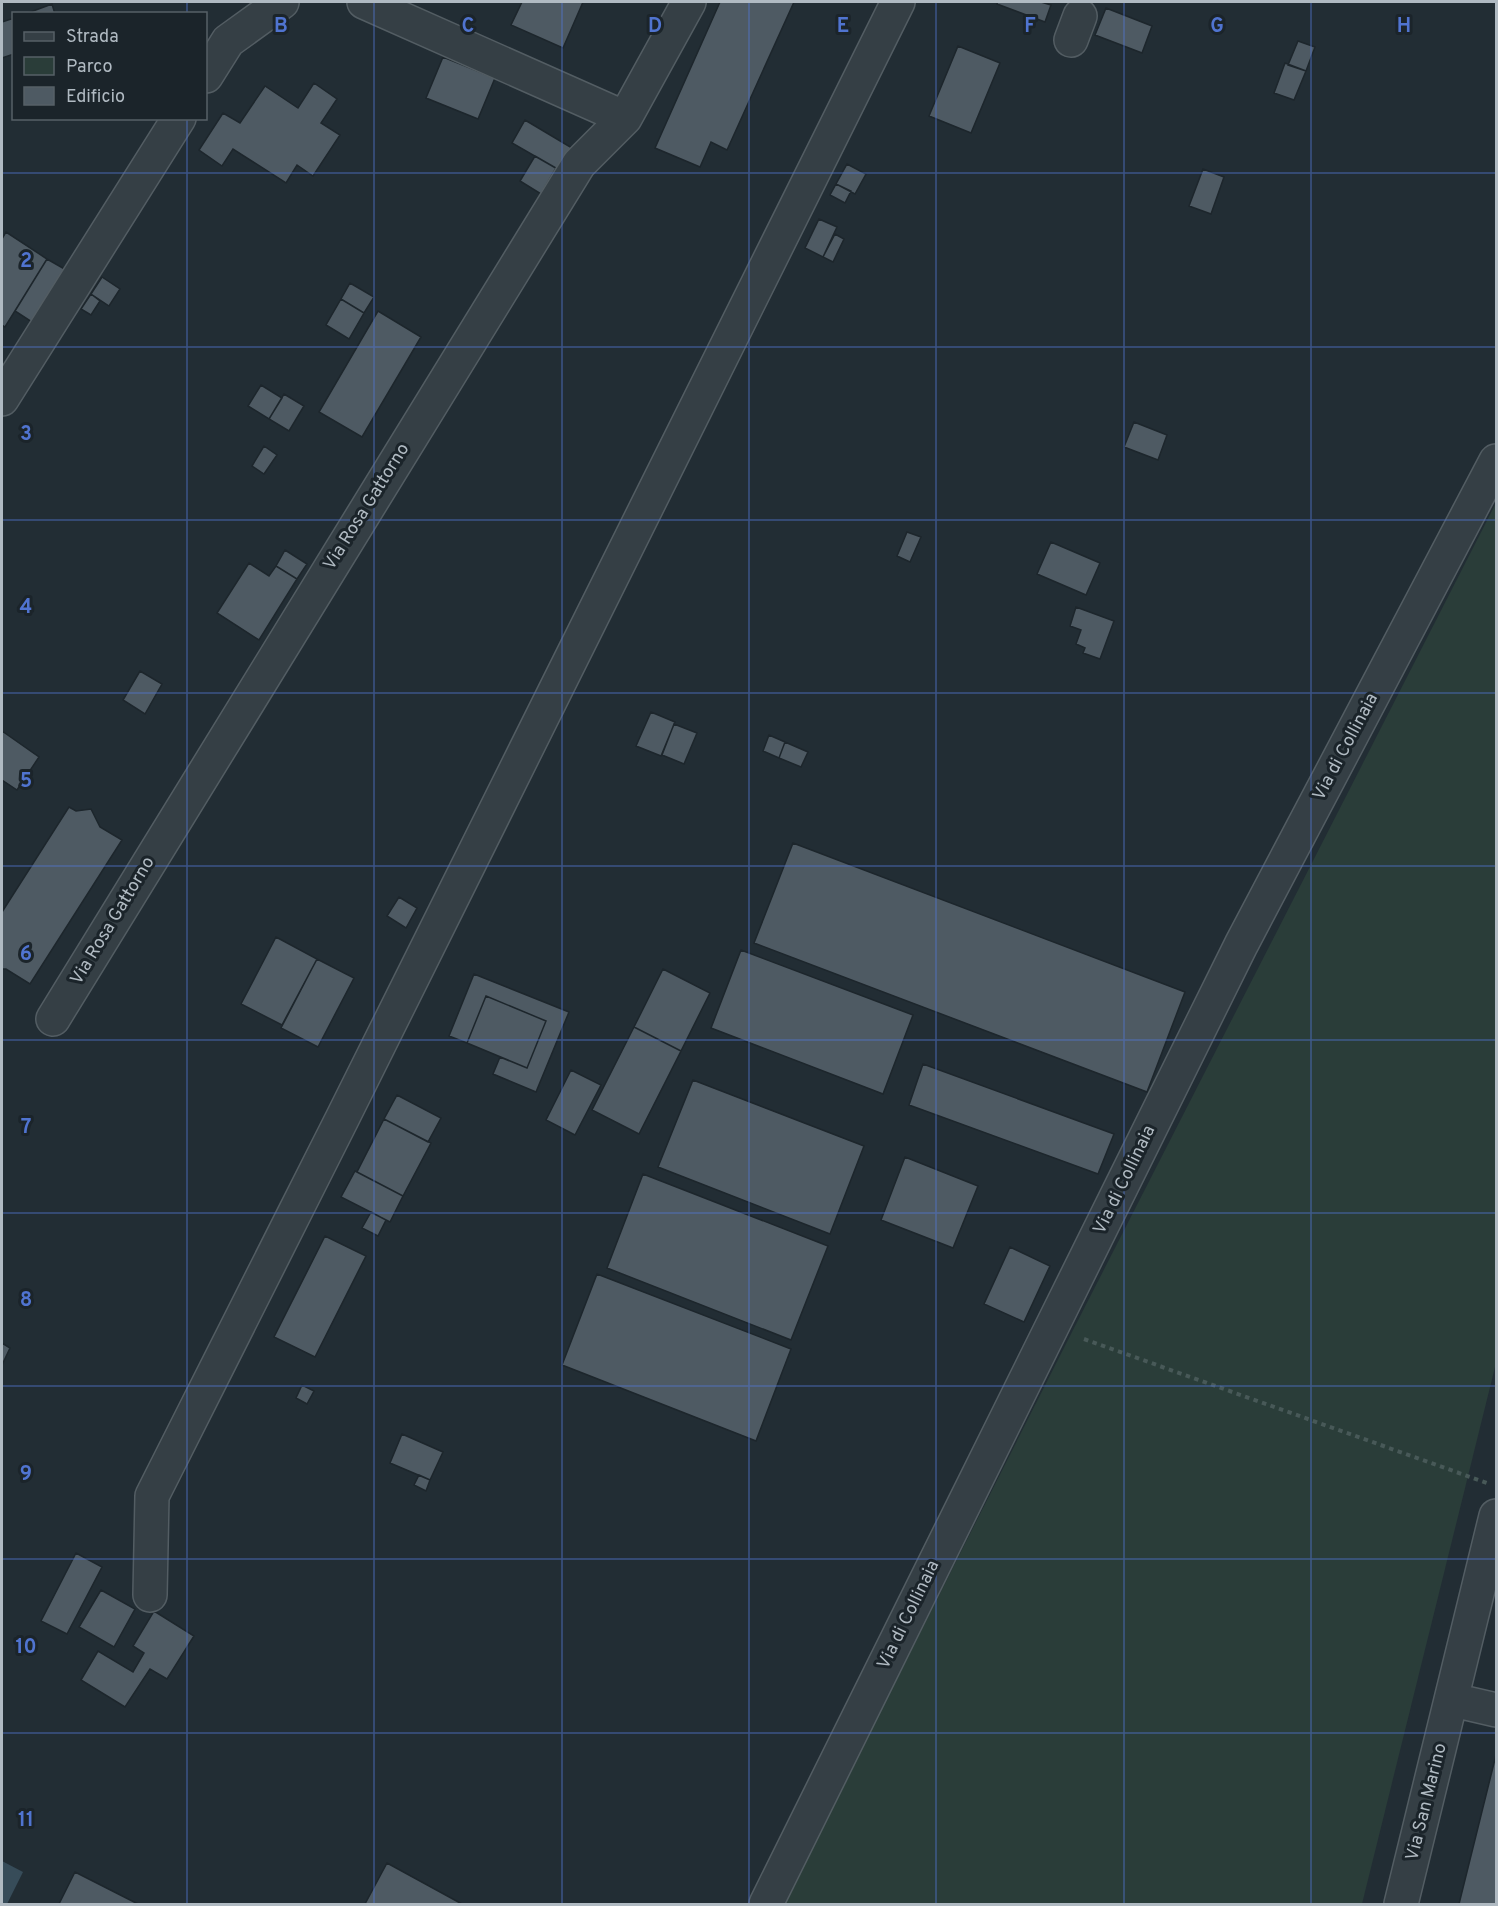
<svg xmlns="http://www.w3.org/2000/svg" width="1498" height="1906" font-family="Overpass,sans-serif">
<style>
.green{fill:#2a3d39}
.water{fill:#374c59}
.building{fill:#4e5a63;stroke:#1d262c;stroke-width:1.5}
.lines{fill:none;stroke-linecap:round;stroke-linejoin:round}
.minor-casing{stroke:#535d63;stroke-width:36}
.path{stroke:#485958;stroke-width:4;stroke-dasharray:4.5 4.5;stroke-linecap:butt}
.minor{stroke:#353f45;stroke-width:33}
.grid{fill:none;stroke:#5074d0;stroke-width:1.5;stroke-opacity:0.55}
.labels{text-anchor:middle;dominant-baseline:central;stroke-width:6;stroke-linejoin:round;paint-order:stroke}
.street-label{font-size:18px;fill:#b0bac2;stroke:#1b242a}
.grid-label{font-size:20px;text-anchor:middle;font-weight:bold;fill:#5074d0;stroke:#1b242a;stroke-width:6;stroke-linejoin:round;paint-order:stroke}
</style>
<rect width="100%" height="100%" fill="#222d34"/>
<!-- green -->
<path class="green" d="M1496 503V1363L1362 1904H783L1071 1334Z"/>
<!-- water -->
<path class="water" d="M2 1861 23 1872 7 1904H2Z"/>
<!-- building -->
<path class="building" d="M522 2H583L563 48 511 25Z
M720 2H794L727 150 711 142 700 167 655 148Z
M998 2H1041L1051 5 1045 22 997 4Z
M52 4 55 14H25Z
M1106 8 1152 26 1142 53 1095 35Z
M14 18V54L2 58V22Z
M1298 41 1315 47 1306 71 1288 65Z
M958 46 1000 63 971 133 929 116Z
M443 57 495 78 478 119 426 98Z
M1285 63 1306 71 1294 100 1274 93Z
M314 83 337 99 321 123 340 135 313 176 297 165 286 183 233 149 222 166 199 150 223 113 240 123 265 86 298 108Z
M525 120 572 148 559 170 512 143Z
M535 156 556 168 541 194 520 181Z
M847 164 866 174 855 194 836 184Z
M1203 169 1224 177 1211 214 1189 206Z
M836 184 851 191 845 203 830 195Z
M819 219 837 227 823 257 805 248Z
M6 232 47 259 5 327 2 325V239Z
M835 234 844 239 833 262 823 257Z
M47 259 68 271 35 324 15 311Z
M102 277 120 289 109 306 91 294Z
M350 283 374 297 364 313 341 299Z
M91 294 100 301 91 315 81 309Z
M341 299 364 313 349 339 326 325Z
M378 311 421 337 362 437 319 412Z
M261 385 282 398 269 419 248 406Z
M284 394 304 406 289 431 269 419Z
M1134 422 1167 435 1158 460 1124 447Z
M264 446 277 455 264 474 252 466Z
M907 532 921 537 910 562 897 556Z
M1051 542 1100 563 1086 595 1037 574Z
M285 550 307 564 297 579 276 566Z
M249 563 269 576 276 566 297 579 259 640 217 613Z
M1076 607 1114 621 1100 659 1083 653 1085 648 1076 644 1081 630 1070 626Z
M140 671 162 684 145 714 123 700Z
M651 712 675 722 661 756 636 746Z
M674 724 697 733 684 764 662 755Z
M2 731 39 757 17 790 2 780Z
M769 735 785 742 779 758 763 751Z
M785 742 808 752 801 767 779 758Z
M69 807 76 811 91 809 100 827 122 840 30 984 6 969H2V912Z
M793 843 1185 992 1147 1092 754 943Z
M399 897 417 908 406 928 387 916Z
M276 937 317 959 282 1025 241 1004Z
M741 950 913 1015 883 1094 711 1028Z
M317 959 354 978 318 1047 281 1028Z
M663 969 710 993 681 1051 634 1027Z
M474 974 569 1012 536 1092 493 1074 500 1057 527 1068 546 1021 486 996 467 1043 449 1036Z
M486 996 546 1021 527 1068 467 1043Z
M634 1027 681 1051 639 1134 592 1110Z
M923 1064 1114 1134 1098 1174 909 1105Z
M571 1070 601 1085 575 1135 546 1120Z
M693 1080 864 1146 830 1234 658 1167Z
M397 1095 441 1118 428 1142 384 1119Z
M384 1119 431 1143 403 1196 357 1172Z
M905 1157 978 1186 953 1248 881 1220Z
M355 1171 403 1196 390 1222 341 1197Z
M643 1174 828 1246 791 1340 607 1268Z
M371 1212 386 1220 378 1236 362 1228Z
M325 1236 366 1256 315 1357 274 1337Z
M1010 1247 1050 1266 1024 1322 984 1304Z
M597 1274 791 1349 756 1441 562 1365Z
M2 1343 10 1348 2 1365Z
M302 1385 314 1391 307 1404 296 1398Z
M402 1434 443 1452 430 1480 390 1463Z
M419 1475 430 1480 426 1491 414 1485Z
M76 1553 102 1567 67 1634 41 1621Z
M101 1590 135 1609 114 1647 79 1627Z
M154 1611 194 1636 167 1679 150 1669 125 1707 81 1680 98 1651 133 1672 144 1653 133 1646Z
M1496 1755V1904H1459Z
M387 1863 462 1904H365Z
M75 1872 138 1904H59Z"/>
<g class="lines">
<defs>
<path id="minor" d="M364 2 625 118
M1071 40 1080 16
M206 76 228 41 282 2
M2 399 179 118
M53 1019 579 164 625 118 689 2
M150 1595 152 1496 342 1119 898 2
M1453 1700 1496 1710
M766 1904 1241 945 1496 461
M1401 1904 1496 1516"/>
</defs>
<!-- minor casing -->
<use href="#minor" class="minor-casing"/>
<!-- path -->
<path class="path" d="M1084 1339 1487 1483"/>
<!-- minor -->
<use href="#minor" class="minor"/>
</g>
<!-- grid -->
<path class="grid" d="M187 2V14M374 2V1904M562 2V1904M749 2V1904M936 2V1904M1124 2V1904M1311 2V1904M187 118V1904M2 173H1496M2 347H1496M2 520H1496M2 693H1496M2 866H1496M2 1040H1496M2 1213H1496M2 1386H1496M2 1559H1496M2 1733H1496"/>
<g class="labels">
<!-- street labels -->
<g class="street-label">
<text transform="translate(367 507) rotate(-58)">Via Rosa Gattorno</text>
<text transform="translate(1346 747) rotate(-62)">Via di Collinaia</text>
<text transform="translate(113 921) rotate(-59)">Via Rosa Gattorno</text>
<text transform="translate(1125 1180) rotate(-64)">Via di Collinaia</text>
<text transform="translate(909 1615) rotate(-64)">Via di Collinaia</text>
<text transform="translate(1427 1802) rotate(-76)">Via San Marino</text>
</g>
</g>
<g class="grid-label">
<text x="281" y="32">B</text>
<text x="468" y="32">C</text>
<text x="655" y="32">D</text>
<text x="843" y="32">E</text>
<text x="1030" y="32">F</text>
<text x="1217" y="32">G</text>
<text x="1404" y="32">H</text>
<text x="26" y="267">2</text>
<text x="26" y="440">3</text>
<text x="26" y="613">4</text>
<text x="26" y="787">5</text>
<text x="26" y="960">6</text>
<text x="26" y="1133">7</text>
<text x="26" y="1306">8</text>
<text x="26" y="1480">9</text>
<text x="26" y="1653">10</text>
<text x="26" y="1826">11</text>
</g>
<!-- border -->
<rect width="1498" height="1906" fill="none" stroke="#b0bac2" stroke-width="6"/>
<!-- legend -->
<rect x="12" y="12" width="195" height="108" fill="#1b242a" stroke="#576067" stroke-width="1.5"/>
<rect x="24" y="32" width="30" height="9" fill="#353f45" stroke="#576067" stroke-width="1.5"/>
<text x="66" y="42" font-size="18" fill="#b0bac2">Strada</text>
<rect x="24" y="57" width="30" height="18" fill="#2a3d39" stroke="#576067" stroke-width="1.5"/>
<text x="66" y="72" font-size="18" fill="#b0bac2">Parco</text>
<rect x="24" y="87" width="30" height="18" fill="#4e5a63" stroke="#576067" stroke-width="1.5"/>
<text x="66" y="102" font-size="18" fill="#b0bac2">Edificio</text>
</svg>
